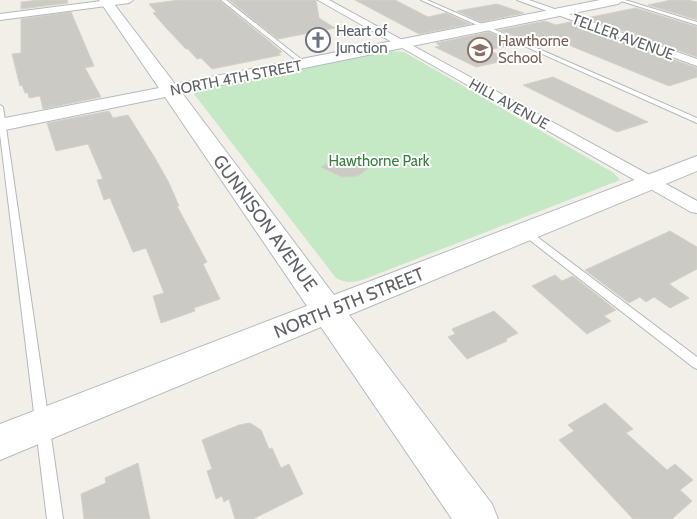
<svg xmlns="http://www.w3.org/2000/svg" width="697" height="519" font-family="Cabin,sans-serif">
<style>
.green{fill:#c5e8c5}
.building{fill:#cccac5;stroke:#d6d1c6}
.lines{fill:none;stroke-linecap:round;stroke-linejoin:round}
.lane-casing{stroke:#b5b8bc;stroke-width:2}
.street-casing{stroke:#b5b8bc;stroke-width:2}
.secondary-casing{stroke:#b6babf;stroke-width:2}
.lane{fill:#fff;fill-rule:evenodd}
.street{fill:#fff;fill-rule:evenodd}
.secondary{fill:#fff;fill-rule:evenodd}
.labels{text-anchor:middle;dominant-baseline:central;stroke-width:4;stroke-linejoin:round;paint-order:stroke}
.far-worship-label{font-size:15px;fill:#5b616d;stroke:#fff;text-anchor:start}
.far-street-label{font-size:15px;fill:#5f6368;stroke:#fff}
.far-education-label{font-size:15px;fill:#785e54;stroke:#fff;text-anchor:start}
.far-park-label{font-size:15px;fill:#348238;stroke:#fff}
.street-label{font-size:18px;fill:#5f6368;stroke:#fff}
</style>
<rect width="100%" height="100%" fill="#f1efe8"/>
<!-- green -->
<path class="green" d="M388 51 404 52 614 173 620 180 362 280C352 283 345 283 336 278L194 94 199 91Z"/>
<!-- building -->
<path class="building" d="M40 0H67L68 3 21 9V2Z
M179 0H219L282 52 278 53 281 55 212 69 201 58 197 59 188 49H186L168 30 153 13 156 12 149 4Z
M229 0H316L319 18 335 28 278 39Z
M355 0H395L428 17 446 13 470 24 419 34Z
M671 0H688L697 2V20L648 5Z
M497 4 524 13 481 22 457 11Z
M636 8 697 27V57L586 18Z
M71 12 94 66 85 68 101 97 43 109 40 96 29 98 28 93H25L22 85 20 86 12 54 21 53V19Z
M545 21 556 25 570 22 697 68V77L669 86 549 37 528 42 500 30Z
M489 32 516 44 489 50 508 60 476 67 435 47 440 46 436 43Z
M553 77 648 122 617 132 523 85Z
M109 111 113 118 128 115 155 158 169 183 179 206H177L207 262 203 264 220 299 194 308 195 311 161 323 153 296 164 293 146 248 133 252 110 198 104 200 97 180 103 179 88 144 56 151 47 123Z
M354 156 374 164 358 176 342 177 321 167 338 157Z
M670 231 697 247V269L669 284 689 298 670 308 654 297 646 302 640 297 629 303 585 270Z
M555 275 562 281 573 276 616 310 604 316 611 321 587 334 532 286Z
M494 311 518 333 506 339 507 341 467 359 448 337 455 334 452 329Z
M605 403 633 429 626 433 667 470 675 464 693 480 680 490 692 501 672 519H633L559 440 574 431 568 425Z
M250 423 261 430 269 449 272 448 281 468 289 464 303 494 253 519H235L229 499 224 502 222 496 216 499 207 471 212 469 202 440 239 425Z
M138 463 150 519H84L81 494 106 483 105 478Z"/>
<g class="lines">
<defs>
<path id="lane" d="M221 0H226L306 63V65H302Z
M421 0H427L697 118V123Z
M618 0H625L697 22V25Z
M0 105 3 107 63 519H47L0 134Z
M525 229 528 230 697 357V369L693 367 522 234 520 232 522 230Z"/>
<path id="street" d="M109 0H133L129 3 0 20V14Z
M318 0H329L697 201V213L691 212Z
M517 0H529L697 59V66Z"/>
<path id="secondary" d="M99 0H111L175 84 600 0H624L618 4 182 93 334 295 697 156V171L349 315 492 504 498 519H452L321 327 0 460V424L307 306 165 97 0 131V119L159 88Z"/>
</defs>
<!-- lane casing -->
<use href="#lane" class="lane-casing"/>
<!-- street casing -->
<use href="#street" class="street-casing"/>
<!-- secondary casing -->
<use href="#secondary" class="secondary-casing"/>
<!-- lane -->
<use href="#lane" class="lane"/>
<!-- street -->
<use href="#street" class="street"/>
<!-- secondary -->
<use href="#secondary" class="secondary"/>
</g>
<!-- icons -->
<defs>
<symbol id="church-ring" viewBox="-11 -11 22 22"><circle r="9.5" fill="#fff" stroke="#6b7280" stroke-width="1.5"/><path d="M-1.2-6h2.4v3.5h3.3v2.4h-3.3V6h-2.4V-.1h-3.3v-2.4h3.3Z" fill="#6b7280"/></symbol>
<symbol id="school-ring" viewBox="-11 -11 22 22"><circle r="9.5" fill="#fff" stroke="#8d6e63" stroke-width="1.5"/><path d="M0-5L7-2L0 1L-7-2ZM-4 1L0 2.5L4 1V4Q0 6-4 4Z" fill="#8d6e63"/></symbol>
</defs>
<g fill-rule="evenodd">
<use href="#church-ring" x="304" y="26" width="28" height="28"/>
<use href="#school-ring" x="466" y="36" width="28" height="28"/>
</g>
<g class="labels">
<!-- far-worship labels -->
<g class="far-worship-label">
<text x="336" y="31">Heart of<tspan x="336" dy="17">Junction</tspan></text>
</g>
<!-- far-street labels -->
<g class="far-street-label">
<text transform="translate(623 37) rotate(20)">TELLER AVENUE</text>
<text transform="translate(236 78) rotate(-11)">NORTH 4TH STREET</text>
<text transform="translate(509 104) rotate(29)">HILL AVENUE</text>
</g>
<!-- far-education labels -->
<g class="far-education-label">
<text x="498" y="41">Hawthorne<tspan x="498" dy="17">School</tspan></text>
</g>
<!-- far-park labels -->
<g class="far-park-label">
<text x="379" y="161">Hawthorne Park</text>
</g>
<!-- street labels -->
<g class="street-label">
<text transform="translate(265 223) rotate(54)">GUNNISON AVENUE</text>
<text transform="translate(349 303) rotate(-22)">NORTH 5TH STREET</text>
</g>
</g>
</svg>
